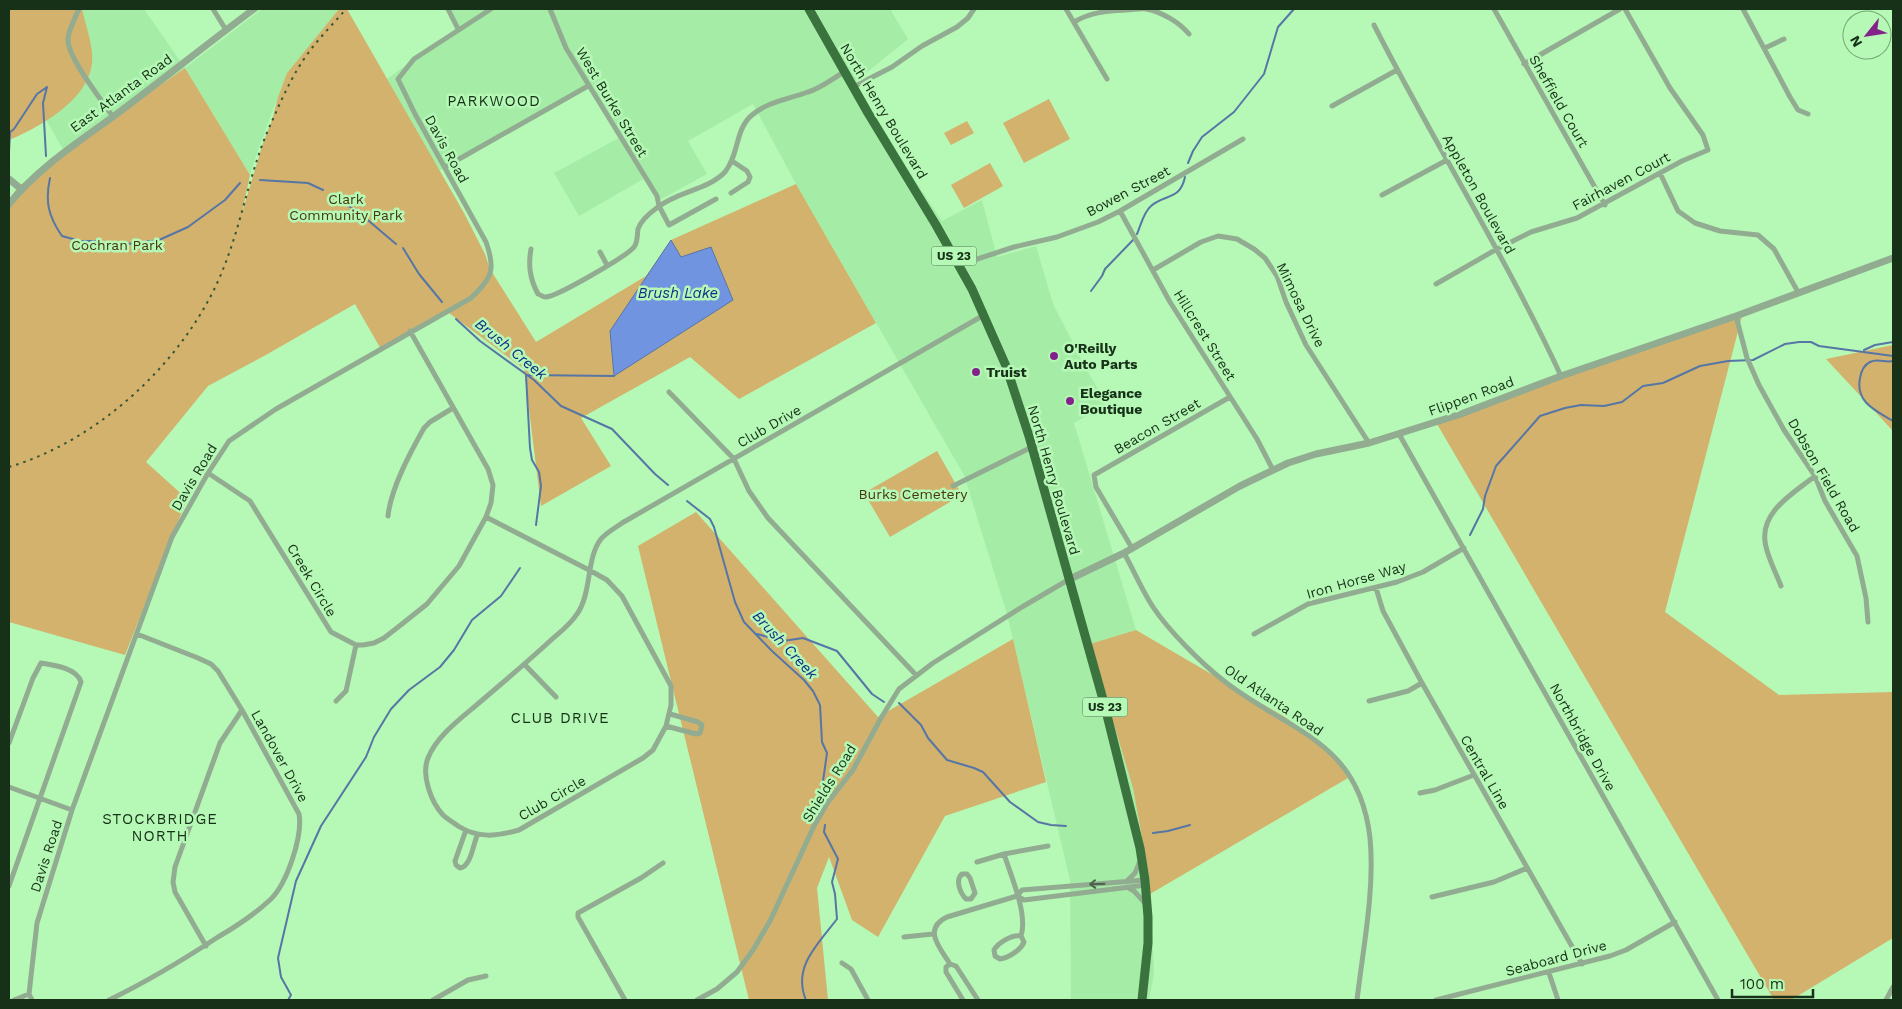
<svg xmlns="http://www.w3.org/2000/svg" width="1902" height="1009" font-family="'Work Sans',sans-serif">
<style>
.built{fill:#a5eca6}
.green{fill:#d3b26d}
.water{fill:#7194e1;stroke:#5676a5}
.lines{fill:none;stroke-linecap:round;stroke-linejoin:round}
.stream{stroke:#5676a5;stroke-width:2}
.minor{stroke:#91ac90;stroke-width:5}
.tertiary{stroke:#91ac90;stroke-width:7}
.trunk{stroke:#3a733d;stroke-width:9}
.rail{stroke:#345635;stroke-width:2;stroke-dasharray:2.5 5;stroke-linecap:butt}
.oneway{stroke:#486248}
.poi-dot{fill:#84228c;stroke:#b6f8b6;stroke-width:2}
.labels{text-anchor:middle;dominant-baseline:central;stroke-width:5;stroke-linejoin:round;paint-order:stroke}
.shield{fill:#b6f8b6;stroke:#476d47;stroke-width:1}
.shield-label{font-size:12px;font-weight:bold;fill:#173118}
.street-label{font-size:14px;fill:#173118;stroke:#b6f8b6}
.park-label{font-size:14px;fill:#48370e;stroke:#b6f8b6}
.poi-label{font-size:14px;font-weight:bold;fill:#173118;stroke:#b6f8b6;text-anchor:start}
.neighbourhood-label{font-size:15px;letter-spacing:1px;fill:#173118;stroke:#b6f8b6}
.water-label{font-size:15px;font-style:italic;fill:#123089;stroke:#b6f8b6}
</style>
<rect width="100%" height="100%" fill="#b6f8b6"/>
<!-- built -->
<path class="built" d="M9 9H144L185 68 262 9H339L287 73 259 147 250 175 185 68 64 151 9 55Z
M447 9H890L908 39 855 82 914 179 942 221 982 200 997 257 1036 246 1053 304 1089 374 1107 404 1074 423 1136 630 1091 644 1133 788 1150 882 1154 974 1149 1000H1071L1070 880 1007 614 964 475 796 184 753 104 688 141 707 174 658 201 645 178 579 216 554 173 619 138 588 84 439 171 387 79 457 28Z"/>
<!-- green -->
<path class="green" d="M9 9H82C85 23 91 39 92 54 96 96 42 126 9 140Z
M339 9H347L464 213 485 254 490 269 536 342 646 276 671 240 796 184 876 323 739 399 690 357 581 418 611 466 541 506 524 369 449 313 471 298 382 351 355 304 264 356 208 386 146 462 187 499 125 655 9 622V200L18 187 64 151 185 68 250 175 242 213 263 143 272 120 278 97 287 73Z
M1049 99 1070 139 1024 163 1003 123Z
M967 121 974 133 951 145 944 133Z
M990 163 1003 186 964 208 951 185Z
M1743 312 1665 612 1779 695 1893 692V938L1791 1000H1774L1437 424Z
M1893 345V431L1826 359Z
M937 451 962 495 890 537 864 493Z
M696 512 878 717 1013 639 1046 782 945 816 878 937 852 920 829 857 817 888 828 1000H749L638 546Z
M1136 630 1285 717 1329 749 1348 778 1150 894V882L1133 788 1090 644Z"/>
<!-- water -->
<path class="water" d="M671 240 681 257 711 247 733 300 614 376 610 331Z"/>
<g class="lines">
<!-- stream -->
<path class="stream" d="M9 133 14 129 37 94 47 87
M9 152 10 133
M46 156 43 103 47 87
M1188 163 1193 151 1202 137 1234 112 1264 74 1278 27 1294 9
M50 178C45 201 48 216 62 236L80 241H97L120 245 159 240 188 227 225 200 240 183
M260 180 308 183 323 190
M333 195 363 216 396 244
M1137 234C1141 225 1143 213 1151 206 1164 194 1180 201 1185 177
M403 248 419 274 442 302
M1091 291 1102 276 1105 269 1133 240
M456 319 480 341 534 380 561 406 612 429 655 474 668 485
M1864 350 1875 345 1893 342
M1893 361C1885 363 1878 358 1870 362 1864 365 1861 372 1860 378 1855 403 1877 411 1893 421
M526 375 530 448 532 460 539 472 541 486 536 525
M526 375 614 376
M687 501 710 519 714 527 735 602 744 622 772 651 804 680 813 691 820 705 822 742 827 753 822 788
M1470 535 1483 509 1485 496 1496 466 1540 416 1565 408 1581 405 1604 406 1622 402 1643 386 1663 383 1700 366 1728 361 1753 360 1785 344 1799 342H1811L1819 346 1893 356
M757 634 783 641 803 638 837 651 872 694 884 702
M899 703 921 725 928 738 947 760 974 768 983 772 1010 802 1038 822 1051 825 1066 826
M1153 833 1168 831 1190 825
M288 1000 291 995 281 977 278 958 296 881 321 826 366 757 374 737 391 709 409 690 440 667 454 650 472 620 501 596 520 568
M806 1000C792 967 818 944 837 919L835 894 832 882 838 859 824 832 825 825"/>
<!-- minor -->
<path class="minor" d="M79 9C75 18 69 29 68 38 66 56 102 100 113 117
M213 9 226 30
M448 9 458 29
M550 9 566 48 657 196 659 206 669 225 716 199
M1066 9 1107 79
M1494 9 1605 205
M1743 9 1790 97 1798 110 1808 114
M1074 22C1091 12 1107 11 1126 10 1133 10 1140 8 1146 9 1162 12 1179 22 1189 34
M1374 25C1434 143 1505 255 1561 376
M1765 48 1784 39
M1524 64 1620 9
M853 87 892 67 922 46 957 27 968 18 974 9
M1332 106 1397 70
M445 167 588 86
M1660 173 1678 211 1695 223 1720 231 1758 235 1774 249 1798 292
M731 193 748 182 750 177 747 171 732 161
M1382 195 1447 160
M1120 211 1170 302 1257 439 1273 470
M531 249C528 266 530 279 538 294 541 295 543 297 545 297 555 298 627 256 634 247 638 242 637 235 638 229 641 220 651 212 658 207 678 191 708 190 725 172 739 155 735 129 752 115 767 102 789 99 808 92 821 88 832 79 844 72
M600 252 607 265
M959 265 1014 247 1057 237 1098 222 1120 211 1243 139
M1153 270 1201 242 1218 236 1237 239 1254 249 1265 258 1277 276 1286 302 1306 345 1369 443
M1436 284 1497 249 1531 232 1577 218 1682 161 1708 150 1703 135 1670 88 1625 9
M1736 316 1747 358 1759 385 1784 430 1815 476 1825 501 1857 556 1866 598 1868 622
M669 392 734 459 749 491 768 518 916 675
M1399 434 1718 1000
M208 473 250 501 331 632 356 645H363L374 643 384 638 402 624 427 604 459 566 486 517 491 503 493 485 488 469 410 331
M953 486 1032 447
M388 516C391 488 410 453 424 428L430 422 453 408
M486 517 591 571 607 580 622 596 671 686V705L666 726 653 750 643 758 519 830C497 836 478 839 458 826 453 822 447 819 443 815 431 802 421 775 428 758 436 738 456 722 473 708 499 686 525 664 550 641 559 633 570 625 577 614 592 593 586 558 601 539 606 533 615 528 622 523L984 315
M1132 548 1096 487 1094 475 1230 397
M1124 553C1134 571 1142 590 1153 607 1169 631 1201 663 1224 681 1289 732 1359 740 1370 838 1375 890 1363 948 1357 1000
M1781 586C1776 573 1766 554 1765 541 1761 511 1795 492 1815 476
M1376 588 1383 611 1422 683 1582 964
M1254 634 1308 604 1397 582 1423 572 1464 548
M525 665 556 697
M336 701 346 691 356 645
M1369 701 1408 691 1422 683
M666 726 696 734 700 733 702 725 698 722 670 714
M9 743 33 678 41 663C54 665 77 668 81 682L9 886
M9 787 72 810
M1420 793 1435 790 1474 775
M466 830 455 861 456 865 460 868C471 866 473 845 477 836
M1004 854C1011 876 1028 914 1021 936L1024 942C1021 950 1008 958 1000 959L995 956 994 950C998 943 1012 934 1021 936
M977 862 1004 854 1048 846
M962 874H967L970 878 975 893 971 899H966C960 893 955 880 962 874Z
M1127 881 1135 873 1141 859
M1127 887 1134 891 1145 903
M1017 896 1024 900 1146 885
M1432 897 1494 882 1527 868
M904 937 933 934
M206 946 175 892 173 882 175 867 220 743 242 710
M842 963 851 969 868 1000
M950 964 946 967V972L963 1000
M1549 973 1558 1000
M14 1000 29 994
M32 1000 29 994 37 923 72 810 172 537 208 473 229 441 276 409 471 298C492 278 496 270 486 242L415 114 398 79 414 59 491 9
M109 1000C146 982 183 960 218 937 237 926 255 914 271 899 287 883 303 836 299 814L242 710 218 671 211 664 198 658 137 634
M433 1000 468 980 486 976
M625 1000 578 917V913L641 878 663 863
M697 1000 717 989 737 972 753 950 770 921 814 826 828 802 853 770 881 718 899 689 933 663 1022 607 1068 580
M978 1000 956 966 950 964C940 948 922 929 947 917L1017 896 1022 890 1145 880
M1436 1000 1610 956 1626 950 1675 922
M1886 1000 1893 987"/>
<!-- tertiary -->
<path class="tertiary" d="M9 179 21 189
M9 204C38 168 77 143 114 116 161 81 207 44 254 9
M1068 580 1124 553 1240 486 1288 463 1316 454 1369 443 1461 414 1561 376 1736 316 1893 258"/>
<!-- trunk -->
<path class="trunk" d="M809 9 868 113 936 225 972 289 1006 366 1029 436 1104 703 1140 848 1145 880 1148 917V943L1142 1000"/>
<!-- rail -->
<path class="rail" d="M9 467C104 439 194 352 227 259 244 213 252 163 273 119 283 96 294 72 309 52 320 37 334 23 346 9"/>
</g>
<!-- one-way arrows -->
<defs><path id="oneway-shaft" d="M-6 0H5M1.5-3L5.5 0L1.5 3" fill="none" stroke-width="1.6" stroke-linecap="round" stroke-linejoin="round" transform="scale(1.25)"/></defs>
<use class="oneway" href="#oneway-shaft" transform="translate(1097 884) rotate(178)"/>
<!-- markers -->
<g class="poi-dot">
<circle cx="1054" cy="356" r="5"/>
<circle cx="976" cy="372" r="5"/>
<circle cx="1070" cy="401" r="5"/>
</g>
<g class="labels">
<!-- shield labels -->
<g class="shield">
<rect x="931.5" y="246.5" width="45" height="19" rx="4"/>
<rect x="1082.5" y="697.5" width="45" height="19" rx="4"/>
</g>
<g class="shield-label">
<text x="954" y="256">US 23</text>
<text x="1105" y="707">US 23</text>
</g>
<!-- street labels -->
<g class="street-label">
<text transform="translate(121 93) rotate(-36)">East Atlanta Road</text>
<text transform="translate(1559 101) rotate(60)">Sheffield Court</text>
<text transform="translate(612 102) rotate(59)">West Burke Street</text>
<text transform="translate(884 111) rotate(59)">North Henry Boulevard</text>
<text transform="translate(447 149) rotate(61)">Davis Road</text>
<text transform="translate(1621 181) rotate(-28)">Fairhaven Court</text>
<text transform="translate(1128 191) rotate(-28)">Bowen Street</text>
<text transform="translate(1479 194) rotate(61)">Appleton Boulevard</text>
<text transform="translate(1301 305) rotate(64)">Mimosa Drive</text>
<text transform="translate(1205 335) rotate(58)">Hillcrest Street</text>
<text transform="translate(1471 396) rotate(-20)">Flippen Road</text>
<text transform="translate(769 426) rotate(-30)">Club Drive</text>
<text transform="translate(1157 426) rotate(-30)">Beacon Street</text>
<text transform="translate(1824 475) rotate(60)">Dobson Field Road</text>
<text transform="translate(194 477) rotate(-59)">Davis Road</text>
<text transform="translate(1054 480) rotate(74)">North Henry Boulevard</text>
<text transform="translate(312 580) rotate(59)">Creek Circle</text>
<text transform="translate(1356 580) rotate(-16)">Iron Horse Way</text>
<text transform="translate(1274 700) rotate(34)">Old Atlanta Road</text>
<text transform="translate(1583 737) rotate(61)">Northbridge Drive</text>
<text transform="translate(280 756) rotate(61)">Landover Drive</text>
<text transform="translate(1485 772) rotate(60)">Central Line</text>
<text transform="translate(829 783) rotate(-58)">Shields Road</text>
<text transform="translate(552 798) rotate(-30)">Club Circle</text>
<text transform="translate(46 856) rotate(-72)">Davis Road</text>
<text transform="translate(1556 958) rotate(-15)">Seaboard Drive</text>
</g>
<!-- park labels -->
<g class="park-label">
<text x="346" y="199">Clark<tspan x="346" dy="16">Community Park</tspan></text>
<text x="117" y="245">Cochran Park</text>
<text x="913" y="494">Burks Cemetery</text>
</g>
<!-- poi labels -->
<g class="poi-label">
<text x="1064" y="348">O'Reilly<tspan x="1064" dy="16">Auto Parts</tspan></text>
<text x="986" y="372">Truist</text>
<text x="1080" y="393">Elegance<tspan x="1080" dy="16">Boutique</tspan></text>
</g>
<!-- neighbourhood labels -->
<g class="neighbourhood-label">
<text x="494" y="101">PARKWOOD</text>
<text x="560" y="718">CLUB DRIVE</text>
<text x="160" y="819">STOCKBRIDGE<tspan x="160" dy="17">NORTH</tspan></text>
</g>
<!-- water labels -->
<g class="water-label">
<text x="678" y="293">Brush Lake</text>
<text transform="translate(511 349) rotate(39)">Brush Creek</text>
<text transform="translate(785 645) rotate(47)">Brush Creek</text>
</g>
</g>
<!-- border -->
<rect width="1902" height="1009" fill="none" stroke="#173118" stroke-width="20"/>
<!-- north arrow -->
<g transform="translate(1867 35) rotate(240)"><circle r="24" fill="#b6f8b6" stroke="#76a877"/>
<path d="M0-4L9 19L0 12L-9 19Z" fill="#84228c"/>
<text y="-8" font-size="14" font-weight="bold" text-anchor="middle" fill="#173118">N</text>
</g>
<!-- scale -->
<path d="M1732 989v8h81v-8" fill="none" stroke="#173118" stroke-width="2.5"/>
<text x="1740" y="989" font-size="15" fill="#173118" stroke="#b6f8b6" stroke-width="4" paint-order="stroke">100 m</text>
</svg>
